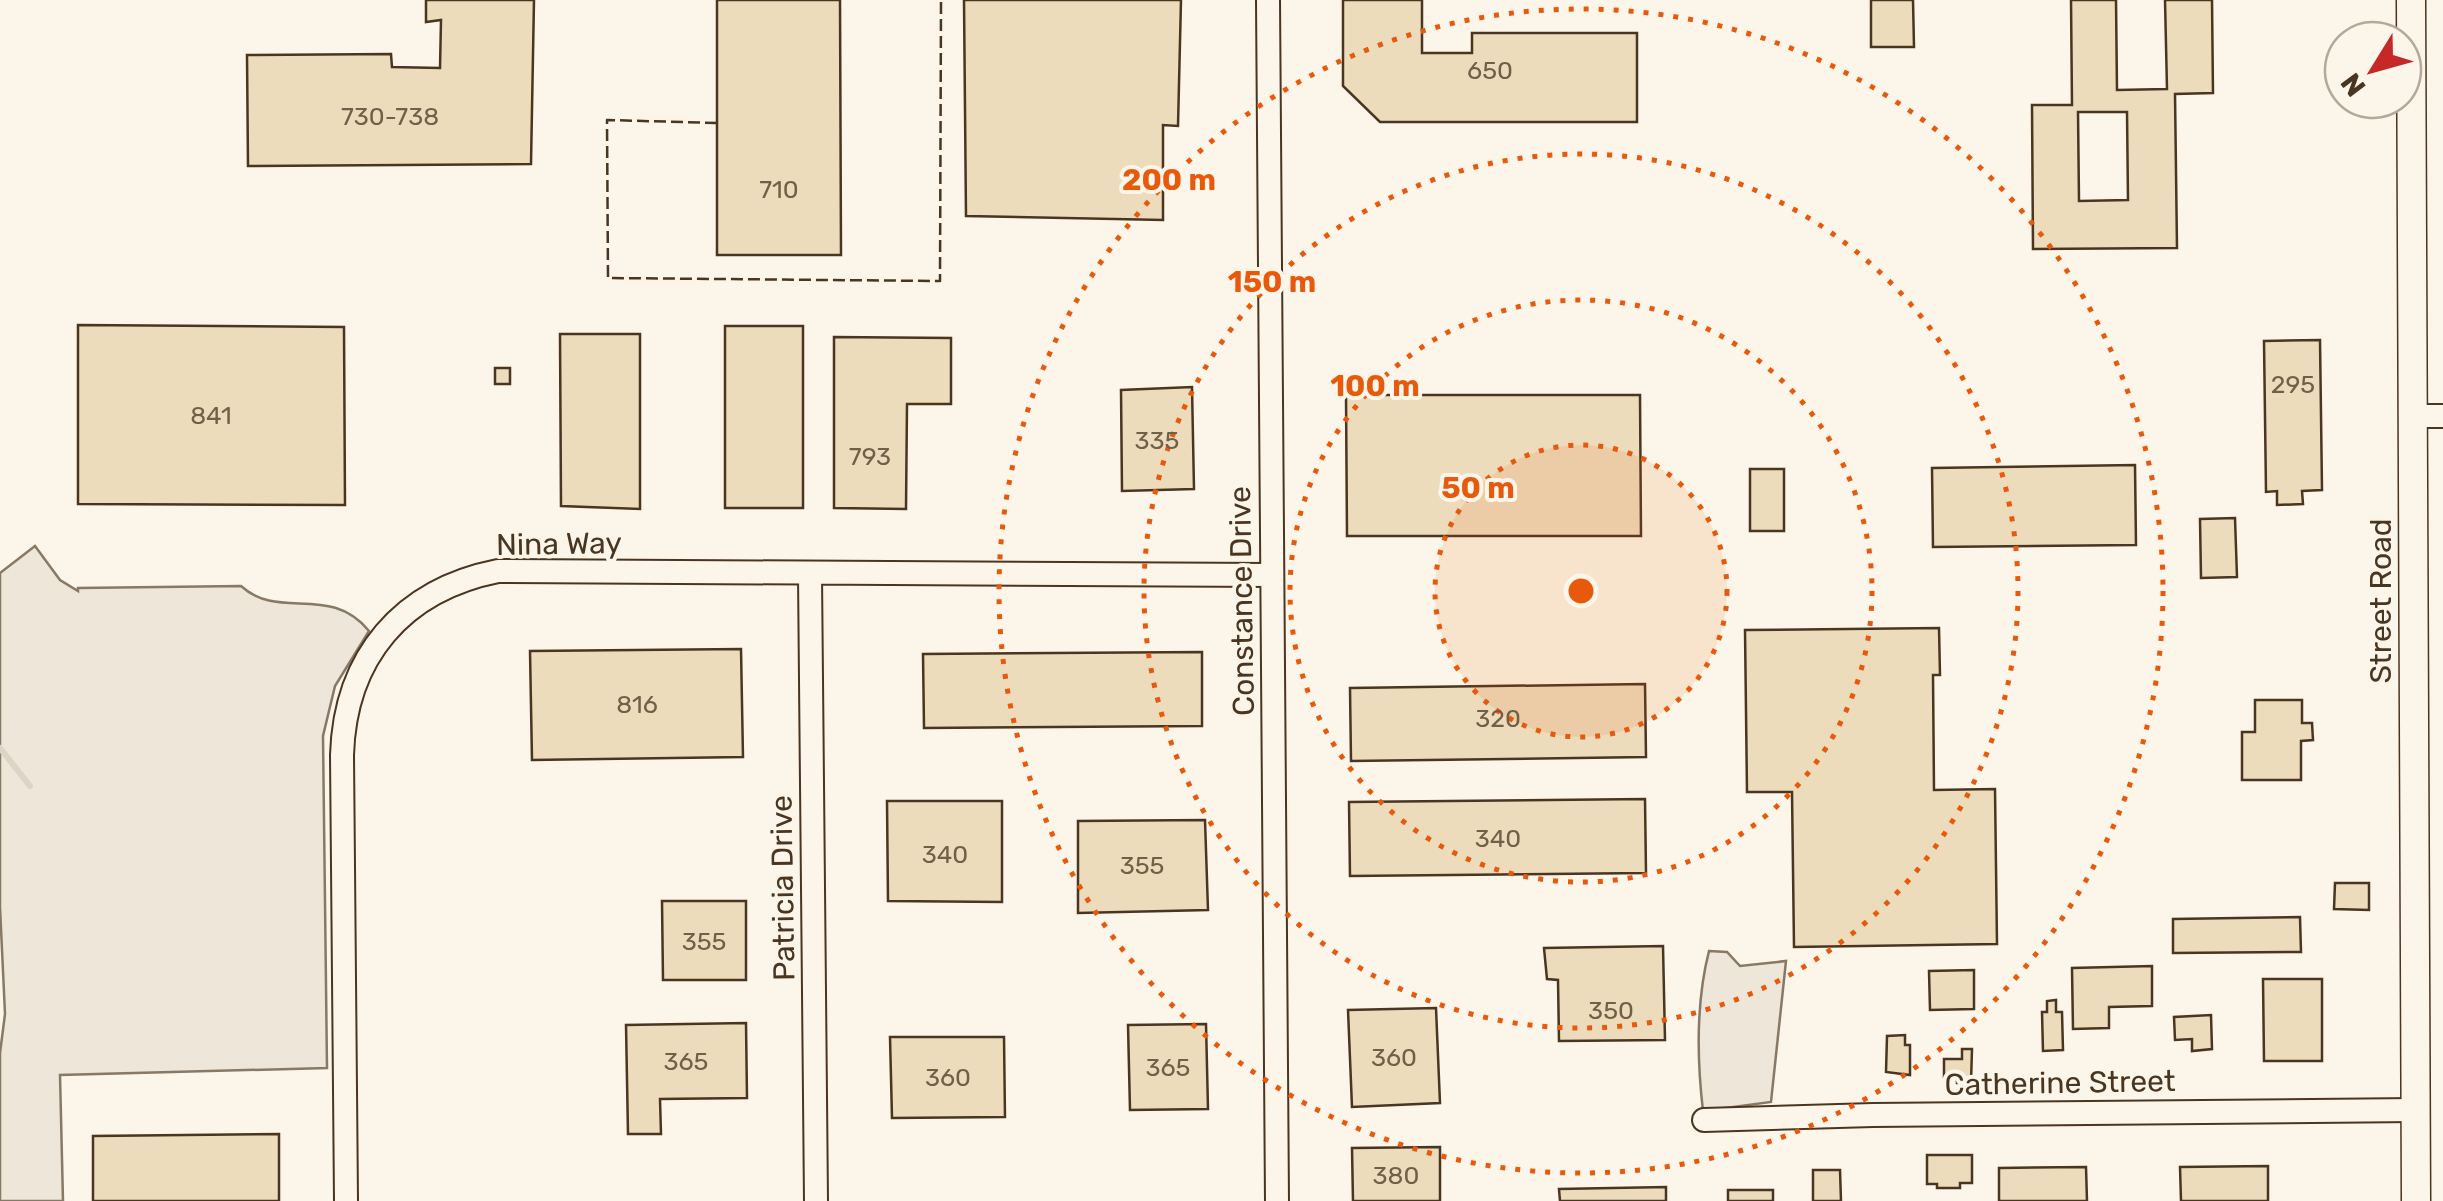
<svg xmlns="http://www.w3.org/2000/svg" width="2443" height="1201" font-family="Rubik,sans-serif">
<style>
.green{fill:#ede6d9;stroke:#887966;stroke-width:2.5}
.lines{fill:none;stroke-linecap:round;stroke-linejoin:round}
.stream{stroke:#dcd4c6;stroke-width:6}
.building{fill:#ecdcbc;stroke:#4a3520;stroke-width:2.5;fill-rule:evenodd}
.minor-casing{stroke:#4a3520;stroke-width:26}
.major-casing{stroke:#4a3520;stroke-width:31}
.minor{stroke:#fbf6e9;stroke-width:22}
.major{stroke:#fbf6e9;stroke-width:28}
.fence{stroke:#4a3520;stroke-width:2.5;stroke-dasharray:12 5;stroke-linecap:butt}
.ring{fill:none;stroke:#e8590c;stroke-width:5;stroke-dasharray:5 10}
.labels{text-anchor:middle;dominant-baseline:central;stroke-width:8;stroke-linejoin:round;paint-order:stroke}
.number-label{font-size:25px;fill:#725f47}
.street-label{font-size:30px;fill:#4a3520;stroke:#fbf6e9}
.centre{fill:#e8590c;stroke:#fbf6e9;stroke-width:5}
.ring-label{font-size:30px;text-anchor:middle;font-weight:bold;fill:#e8590c;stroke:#fbf6e9;stroke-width:8;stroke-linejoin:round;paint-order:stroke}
</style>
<rect width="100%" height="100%" fill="#fbf6e9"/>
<!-- green -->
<path class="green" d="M35 546 60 580 78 591V588L241 586C279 621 330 583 369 631L335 686 323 736 327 1068 60 1075 63 1201H0V1053L5 1014 0 907V573Z
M1709 951 1727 952 1740 966 1786 961 1771 1102 1703 1111C1697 1060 1696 1002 1709 951Z"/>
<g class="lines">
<!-- stream -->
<path class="stream" d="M0 748 30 786"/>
</g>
<!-- building -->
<path class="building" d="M426 0H534L531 164 248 166 247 55 391 54 392 67 440 68 441 20 426 22Z
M717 0H840L841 255H717Z
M964 0H1181L1178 126 1163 125V220L966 216Z
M1343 0H1422V53H1472V33H1637V122H1380L1343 86Z
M1871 0H1913L1914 47H1871Z
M2071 0H2116L2117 90 2167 89 2165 0H2212L2213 93 2175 94 2177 248 2033 249 2032 105H2072ZM2078 112H2127L2128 200 2079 201Z
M78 325 344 327 345 505 78 504Z
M725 326H803V508H725Z
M560 334H640V509L561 506Z
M834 337 951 338V404H907L906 509 834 508Z
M2320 340 2322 490 2302 491 2303 504 2277 505V491L2266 492 2264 341Z
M495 368H510V384H495Z
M1192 387 1194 489 1122 491 1121 390Z
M1346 395H1640L1641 536H1347Z
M2135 465 2136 545 1933 547 1932 468Z
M1750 469H1784V531H1750Z
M2235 518 2237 577 2201 578 2200 519Z
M1939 628 1940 675H1933L1934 790 1995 789 1997 944 1794 947 1792 792H1747L1745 630Z
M741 649 743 757 532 760 530 651Z
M1202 652V726L924 728 923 654Z
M1645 684 1646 757 1351 761 1350 688Z
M2255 700H2302V723H2312L2313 740 2301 741V780H2242V732H2255Z
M1645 799 1646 873 1350 876 1349 802Z
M887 801H1002V902L888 901Z
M1205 820 1208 910 1078 913V821Z
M2335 883H2369V910L2334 909Z
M662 901H746V980H663Z
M2300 917 2301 952 2173 953V919Z
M1663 946 1665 1040 1559 1041 1558 980 1547 979 1544 948Z
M2152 966V1006L2109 1007V1028L2073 1029 2072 968Z
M1974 970V1009L1930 1010 1929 971Z
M2263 979H2322V1061H2264Z
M2056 1000V1012H2062L2063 1050 2043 1051 2042 1012H2047V1001Z
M1436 1008 1440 1103 1352 1107 1348 1010Z
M2211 1015 2212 1049 2192 1051V1039L2175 1040 2174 1017Z
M746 1023 747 1098 660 1099 661 1134H628L626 1025Z
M1206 1024 1208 1109 1130 1110 1128 1025Z
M1905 1035V1045H1910V1075L1886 1072 1887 1036Z
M890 1037H1004L1005 1117 892 1118Z
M1962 1049H1972L1971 1083H1957V1077H1944V1059H1962Z
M279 1134V1201H93V1136Z
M1440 1147V1201H1353L1352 1148Z
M1927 1155H1972V1183H1960V1188H1937V1184H1927Z
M2268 1166V1201H2181L2180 1167Z
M2086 1167 2087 1201H1999V1168Z
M1813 1170H1840L1841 1201H1813Z
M1666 1187V1201H1560L1559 1189Z
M1728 1190H1773V1201H1728Z"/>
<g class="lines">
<defs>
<path id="minor" d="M1268 0 1277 1201
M2412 416H2443
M810 575 816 1201
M1704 1120 1873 1115 2416 1110
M346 1201 342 755C345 657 402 590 498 571L1271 575"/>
<path id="major" d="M2411 0 2416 1201"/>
</defs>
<!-- minor casing -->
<use href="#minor" class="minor-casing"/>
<!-- major casing -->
<use href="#major" class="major-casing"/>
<!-- minor -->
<use href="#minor" class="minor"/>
<!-- major -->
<use href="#major" class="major"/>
<!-- fence -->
<path class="fence" d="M717 123 607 120 608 278 940 281 941 0"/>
</g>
<!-- distance rings -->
<circle cx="1581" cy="591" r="146" fill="#e8590c" fill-opacity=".12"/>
<g class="ring">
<circle cx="1581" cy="591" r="146"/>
<circle cx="1581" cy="591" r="291"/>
<circle cx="1581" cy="591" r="437"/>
<circle cx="1581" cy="591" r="582"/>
</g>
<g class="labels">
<!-- number labels -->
<g class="number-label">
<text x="1490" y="70">650</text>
<text x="390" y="116">730-738</text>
<text x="779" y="189">710</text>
<text x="2293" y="384">295</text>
<text x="211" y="415">841</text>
<text x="1157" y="440">335</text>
<text x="870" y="456">793</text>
<text x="637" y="704">816</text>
<text x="1498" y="718">320</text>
<text x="1498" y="838">340</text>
<text x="945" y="854">340</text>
<text x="1142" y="865">355</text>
<text x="704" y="941">355</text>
<text x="1611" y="1010">350</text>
<text x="1394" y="1057">360</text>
<text x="686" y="1061">365</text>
<text x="1168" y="1067">365</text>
<text x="948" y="1077">360</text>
<text x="1396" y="1175">380</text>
</g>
<!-- street labels -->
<g class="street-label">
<text transform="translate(559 544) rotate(-1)">Nina Way</text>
<text transform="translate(1242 601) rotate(-91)">Constance Drive</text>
<text transform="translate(2381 601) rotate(-90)">Street Road</text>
<text transform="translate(783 888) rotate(-91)">Patricia Drive</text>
<text transform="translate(2060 1083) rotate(-1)">Catherine Street</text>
</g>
</g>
<circle cx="1581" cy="591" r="15" class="centre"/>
<g class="ring-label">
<text x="1169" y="190">200 m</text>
<text x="1272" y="292">150 m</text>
<text x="1375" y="396">100 m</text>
<text x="1478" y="498">50 m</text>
</g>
<!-- north arrow -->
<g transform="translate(2373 70) rotate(233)"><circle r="48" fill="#fbf6e9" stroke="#b4a999" stroke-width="2.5"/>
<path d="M0-8L18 38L0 25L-18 38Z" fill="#c62828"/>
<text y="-15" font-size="28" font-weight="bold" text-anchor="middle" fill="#4a3520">N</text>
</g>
</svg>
